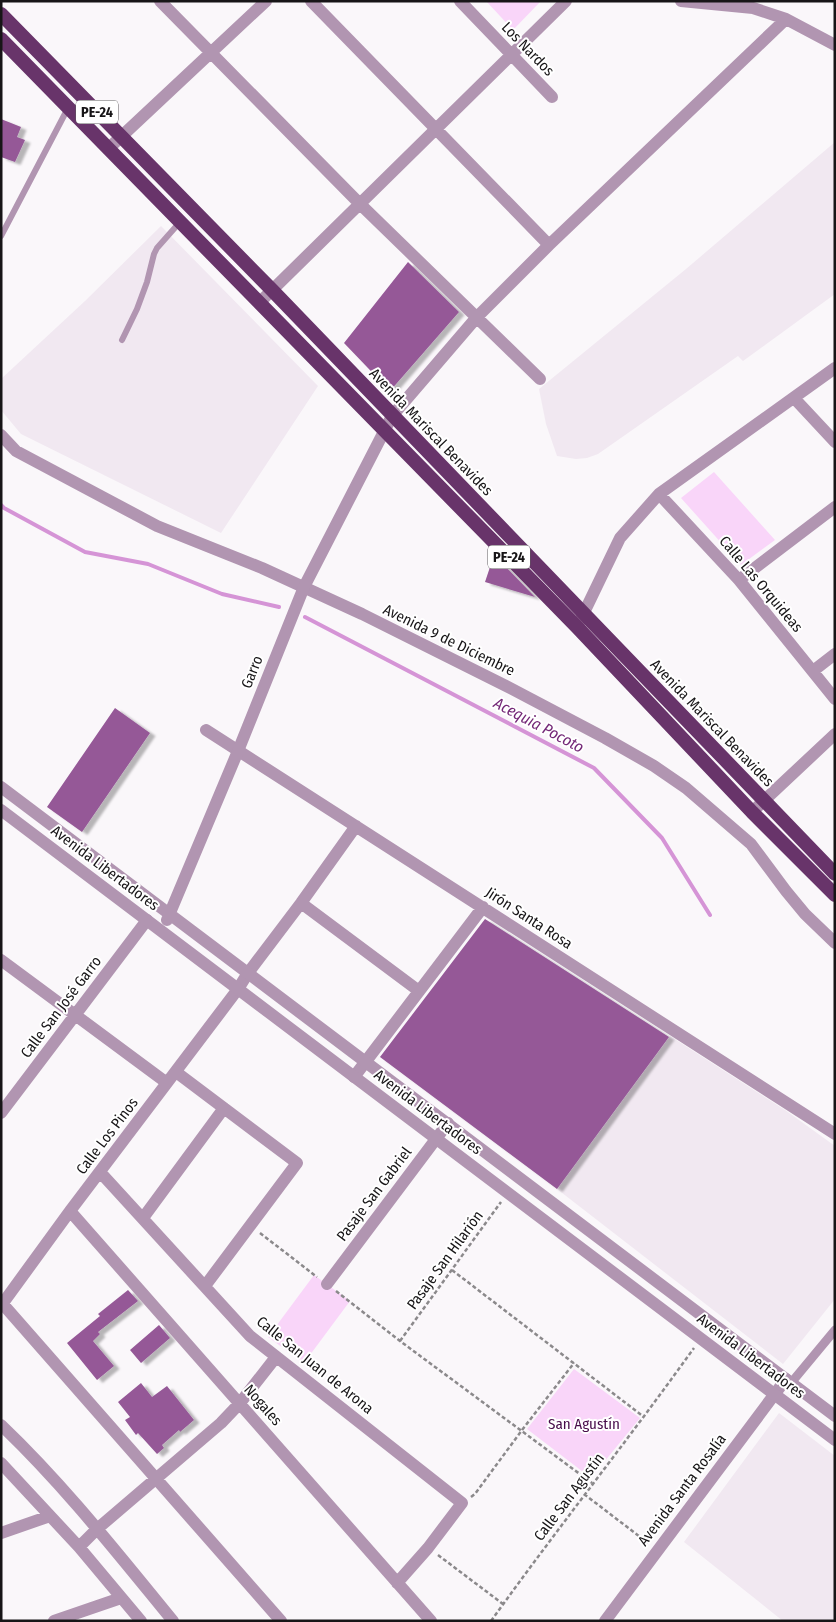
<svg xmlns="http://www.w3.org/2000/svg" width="836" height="1622" font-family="'Fira Sans Condensed',sans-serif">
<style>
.built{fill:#f1e8f1}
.green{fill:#f9d5f9}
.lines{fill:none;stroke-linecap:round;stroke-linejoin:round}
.stream{stroke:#d594d6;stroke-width:4}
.building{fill:#955997;filter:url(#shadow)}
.path{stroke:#8b898b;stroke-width:2.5;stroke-dasharray:4 2.5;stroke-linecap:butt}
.service{stroke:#b195b1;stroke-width:6}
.pedestrian{stroke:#b195b1;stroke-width:9}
.minor{stroke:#b195b1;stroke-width:12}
.tertiary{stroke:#b195b1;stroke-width:12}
.trunk{stroke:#68346a;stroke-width:14}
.labels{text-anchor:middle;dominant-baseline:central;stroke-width:4;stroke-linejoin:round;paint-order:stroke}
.shield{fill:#fff;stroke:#5d5b5d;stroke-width:1}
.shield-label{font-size:14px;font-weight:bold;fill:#171517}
.street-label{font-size:15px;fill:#171517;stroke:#fff}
.park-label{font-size:15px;fill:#470d4a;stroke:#fff}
.water-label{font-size:16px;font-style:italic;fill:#742877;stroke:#fff}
</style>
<defs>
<filter id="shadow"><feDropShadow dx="5.5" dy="3" stdDeviation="1" flood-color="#0004"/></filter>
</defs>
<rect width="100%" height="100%" fill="#faf7fa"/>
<!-- built -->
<path class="built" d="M835 142V294L743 361 738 356 598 454 587 458 576 459 557 456 546 424 539 389 686 269Z
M161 226 318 386 221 533 21 434 1 410V379L85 301Z
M670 1036 785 1110 835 1146V1299L783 1364 557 1189Z
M779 1413 835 1456V1621H783L684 1542Z"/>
<!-- green -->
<path class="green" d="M486 1H541L513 30Z
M714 472 775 540 741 565 681 498Z
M314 1275 350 1301 304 1363 268 1337Z
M574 1369 640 1418 591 1478 527 1429Z"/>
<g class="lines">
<!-- stream -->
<path class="stream" d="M1 505 4 508 85 552 148 564 222 594 279 607
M305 617 594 768 662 838 710 915"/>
</g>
<!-- building -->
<path class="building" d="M1 119 21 127 17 137 25 140 15 162 1 157Z
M408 262 459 312 390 391 344 343Z
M491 564 499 566 503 564 535 597 485 582Z
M115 708 150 733 82 832 47 807Z
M485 919 669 1037 557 1189 380 1057Z
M128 1290 138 1301 98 1332 100 1334 93 1341 114 1366 97 1380 67 1343 100 1316 98 1314Z
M159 1325 170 1338 141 1363 130 1350Z
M141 1383 152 1397 167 1386 194 1420 180 1432 179 1430 162 1445 164 1448 157 1454 138 1433 136 1435 125 1420 130 1417 118 1402Z"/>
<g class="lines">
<!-- path -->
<path class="path" d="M260 1233 317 1277
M452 1270 644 1417
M336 1291 400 1341 592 1483
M400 1341 501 1202
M584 1494 648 1543
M471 1497 475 1494 522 1430 574 1363
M438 1555 503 1604
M491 1621C557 1529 628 1440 694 1348"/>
<!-- service -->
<path class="service" d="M1 236 68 108
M122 340 137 309 147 282 154 254 157 248 180 222"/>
<!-- pedestrian -->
<path class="pedestrian" d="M791 1383 835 1330"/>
<!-- minor -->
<path class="minor" d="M160 1 360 204 540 379
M311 1 549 245
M460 1 552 97
M681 1 753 8 786 19 835 45
M108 149 266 1
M259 303 566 1
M794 398 835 442
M392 416 477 317 549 245 786 19
M1 435 16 451 157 526 262 568 362 614 512 689 605 738 654 766 686 788 751 844 786 891 805 914 835 943
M659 494 739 580 835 699
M739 580 835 507
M580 621 620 538 659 494 835 368
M813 671 835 654
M206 730 835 1134
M752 812 835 734
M301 903 419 991
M1 960 167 1083
M176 1072 297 1163 205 1286
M354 1077 483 907
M1 1113 147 920
M100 1172 250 1336 462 1503 428 1548 397 1583
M70 1211 431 1621
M143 1218 224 1108
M327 1284 448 1123
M1 1302 281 1621
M3 1303 70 1211 238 989 248 973 301 903 356 826
M1 1425C64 1485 118 1554 173 1621
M1 1463 79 1547 141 1621
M1 1533 50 1516
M79 1547 97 1529 221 1423 240 1403 276 1357
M54 1621 121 1598
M605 1621 786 1379"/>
<!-- tertiary -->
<path class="tertiary" d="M1 787 835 1416
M1 810 835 1440
M167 920 238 751 304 587 392 416"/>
<!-- trunk -->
<path class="trunk" d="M1 14 272 290 835 874
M1 39 577 627 752 812 835 895"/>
</g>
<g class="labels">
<!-- shield labels -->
<g class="shield">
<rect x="76" y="100.5" width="42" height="23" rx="4"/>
<rect x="488" y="545.5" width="42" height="23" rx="4"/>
</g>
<g class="shield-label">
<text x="97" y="112">PE-24</text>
<text x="509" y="557">PE-24</text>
</g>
<!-- street labels -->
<g class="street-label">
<text transform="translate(528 49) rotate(46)">Los Nardos</text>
<text transform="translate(431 432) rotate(46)">Avenida Mariscal Benavides</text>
<text transform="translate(761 584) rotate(50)">Calle Las Orquideas</text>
<text transform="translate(449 640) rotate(26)">Avenida 9 de Diciembre</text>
<text transform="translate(252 672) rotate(-68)">Garro</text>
<text transform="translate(712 723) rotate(46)">Avenida Mariscal Benavides</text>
<text transform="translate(105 868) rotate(37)">Avenida Libertadores</text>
<text transform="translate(529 918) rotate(33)">Jirón Santa Rosa</text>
<text transform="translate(61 1007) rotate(-53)">Calle San José Garro</text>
<text transform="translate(428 1112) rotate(37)">Avenida Libertadores</text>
<text transform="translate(107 1136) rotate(-53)">Calle Los Pinos</text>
<text transform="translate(374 1194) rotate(-53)">Pasaje San Gabriel</text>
<text transform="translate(445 1260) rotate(-54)">Pasaje San Hilarión</text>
<text transform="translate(751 1356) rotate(37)">Avenida Libertadores</text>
<text transform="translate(315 1365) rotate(39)">Calle San Juan de Arona</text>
<text transform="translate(263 1405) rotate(49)">Nogales</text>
<text transform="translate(682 1490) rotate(-53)">Avenida Santa Rosalía</text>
<text transform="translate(569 1497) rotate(-53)">Calle San Agustín</text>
</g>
<!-- park labels -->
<g class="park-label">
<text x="584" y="1424">San Agustín</text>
</g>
<!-- water labels -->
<g class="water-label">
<text transform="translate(539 725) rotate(28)">Acequia Pocoto</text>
</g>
</g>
<!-- border -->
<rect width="836" height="1622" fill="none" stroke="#171517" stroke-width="5"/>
</svg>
